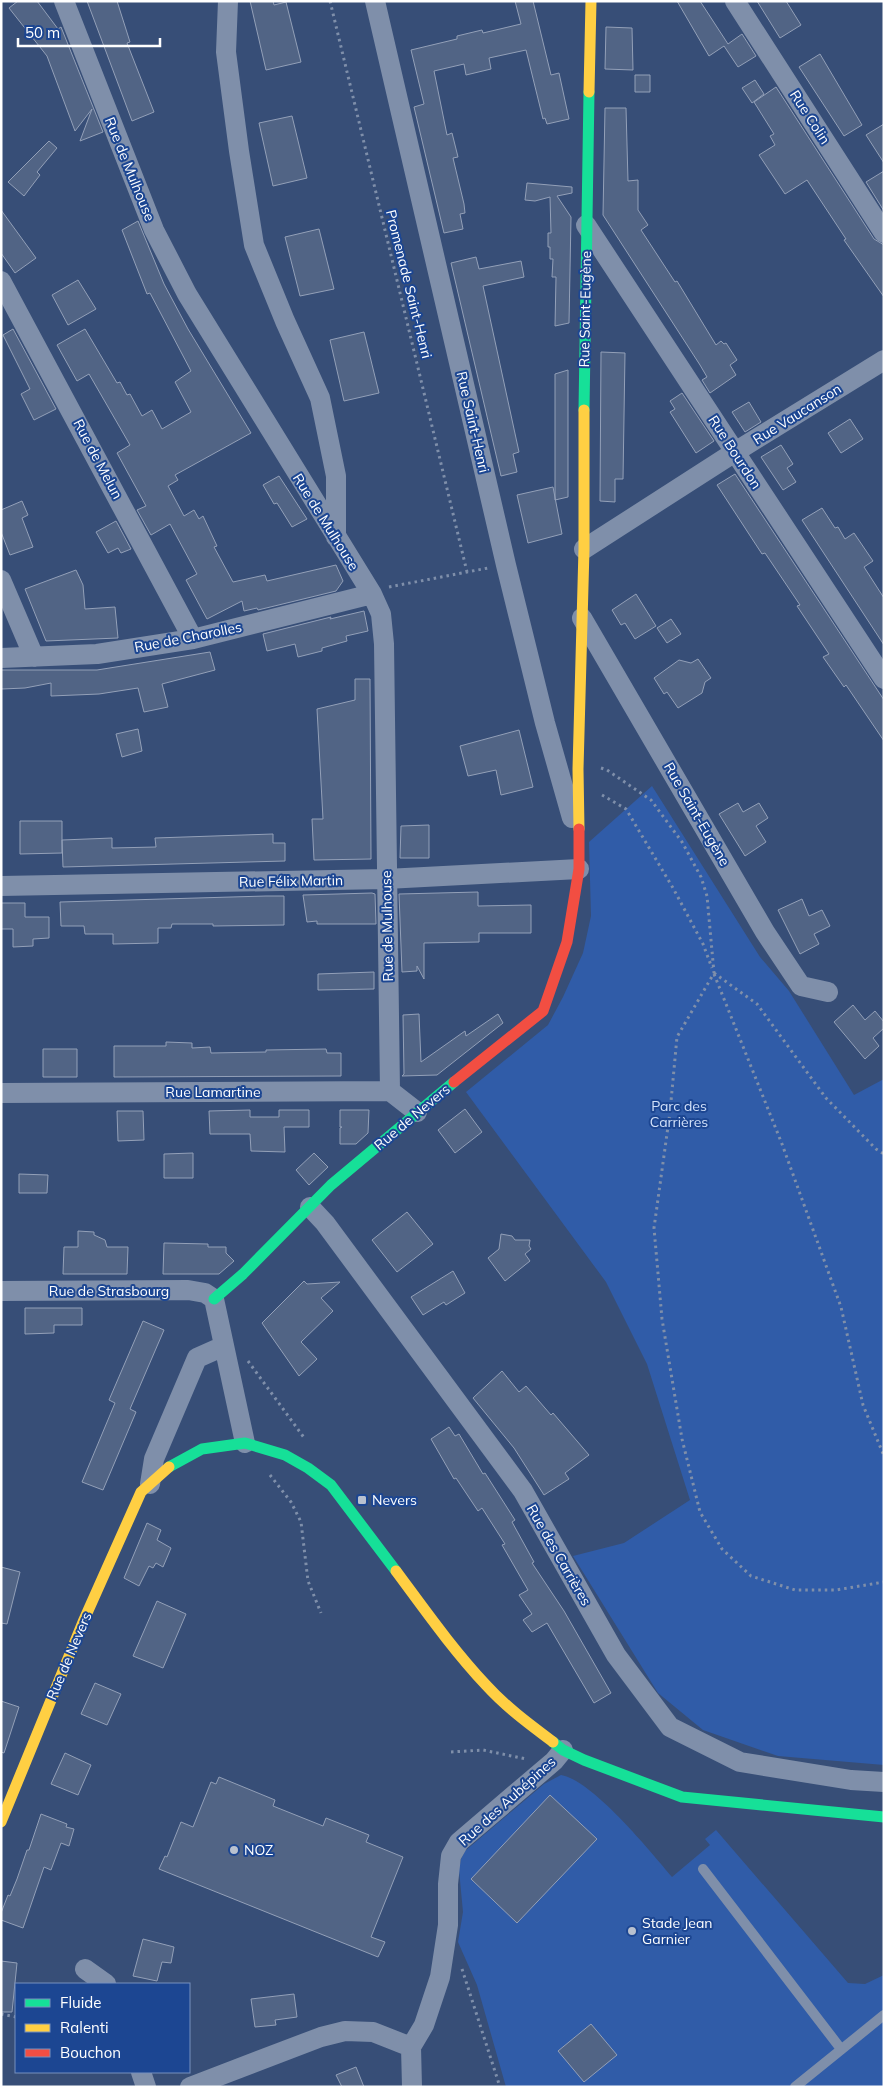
<svg xmlns="http://www.w3.org/2000/svg" width="885" height="2088" font-family="Mulish,sans-serif">
<style>
.green{fill:#305ca8}
.building{fill:#516485;stroke:#93a0b8}
.lines{fill:none;stroke-linecap:round;stroke-linejoin:round}
.path{stroke:#7f8faa;stroke-width:3;stroke-dasharray:2.5 4;stroke-linecap:butt}
.lane{stroke:#7f8faa;stroke-width:10}
.street{stroke:#7f8faa;stroke-width:20}
.fast{stroke:#16e098;stroke-width:11}
.slow{stroke:#ffcf43;stroke-width:11}
.jam{stroke:#f24e42;stroke-width:11}
.poi-dot{fill:#b9c1cf;stroke:#1c4692;stroke-width:2}
.labels{text-anchor:middle;dominant-baseline:central;stroke-width:4;stroke-linejoin:round;paint-order:stroke}
.street-label{font-size:14px;fill:#fff;stroke:#1c4692}
.park-label{font-size:14px;fill:#d2e1fa;stroke:#1c4692}
.poi-label{font-size:14px;fill:#fff;stroke:#1c4692;text-anchor:start}
</style>
<rect width="100%" height="100%" fill="#374e77"/>
<!-- green -->
<path class="green" d="M652 786 760 957 789 991 854 1095 884 1079V1765L778 1756 703 1730 658 1693 573 1556 624 1543 690 1500 647 1364 606 1282 466 1092 548 1025 563 997 583 953 591 916 589 842Z
M561 1775C592 1780 651 1852 672 1877L710 1845 705 1839 716 1830 848 1983 865 1984 884 1975V2087H506L477 1985 458 1942 463 1912 459 1870 461 1859 465 1851 544 1784Z"/>
<!-- building -->
<path class="building" d="M18 1H37L58 29 61 27 103 132 80 141 92 109 75 131 47 56 9 8Z
M87 1H117L130 42 127 43 154 112 132 121Z
M250 1H273L274 5 286 2 301 62 266 70Z
M515 1H533L551 75 559 73 569 119 547 124 545 118 543 119 526 50 489 58 491 69 466 75 464 64 434 71 447 135 452 133 458 157 453 158 464 204 465 213 460 214 463 229 444 233 414 107 424 104 411 50 457 39V36L482 30 483 33 521 24Z
M677 1H700L728 44 742 34 756 56 738 67 724 46 709 56Z
M757 1H786L801 25 780 38Z
M606 27 632 28 633 70 605 69Z
M820 54 862 125 844 136 799 67Z
M635 75H650V92H635Z
M755 80 764 94 752 103 742 88Z
M776 87 874 239 884 245V297L844 240 846 239 807 180 785 194 759 155 775 145 770 136 774 134 754 102Z
M605 108H626L628 181 638 180V210L648 225 641 230 675 282 677 281 716 345 721 341 724 344 726 343 737 360 730 365 736 375 710 393 702 380 707 377 700 365 603 215Z
M292 116 307 178 273 186 259 123Z
M884 124V163L866 135Z
M49 141 57 148 37 172 40 175 24 196 8 182Z
M884 171V211L866 182Z
M527 183 572 187V193L557 196 571 217 569 323 555 326 556 277H552L553 259H550V247H548V233H551L550 197 535 201 525 200Z
M1 210 36 258 15 273 1 253Z
M138 221 164 284 188 329 251 433 175 475 178 480 168 486 184 516 194 510 199 519 203 516 217 546 214 547 233 582 265 575 267 581 336 565 343 581 336 591 258 610 257 608 244 611 242 601 207 619 186 580 197 574 170 524 151 535 137 510 146 506 117 453 130 445 89 374 77 381 57 345 85 329 117 383 120 382 127 395 130 394 142 416 152 410 162 429 191 412 175 382 191 371 150 293 147 294 122 230Z
M319 229 334 289 300 296 285 237Z
M476 257 479 269 521 261 524 277 483 286 519 452 513 454 517 472 501 476 451 263Z
M78 280 96 309 68 325 52 295Z
M13 329 56 409 34 420 21 394 30 389 3 335Z
M364 332 379 393 344 401 330 340Z
M601 352 625 353 623 479H615V502L600 501Z
M568 370V497L555 500V374Z
M682 393 714 441 696 453 670 412 675 409 670 401Z
M749 402 761 422 745 432 732 412Z
M850 419 863 439 841 453 828 433Z
M781 445 793 464 787 468 796 482 783 490 761 457Z
M735 474 884 700V741L846 685 844 687 823 657 829 654 797 606 800 605 765 553 762 554 717 485Z
M279 476 307 519 292 527 277 503 274 504 263 485Z
M553 487 562 534 528 543 517 495Z
M22 501 28 515 22 518 33 547 10 555 1 532V510Z
M822 508 835 528 838 527 845 539 854 533 873 561 864 567 884 598V645L802 520Z
M116 521 131 549 121 553 118 548 108 553 96 532Z
M76 570 83 585 85 609 115 607 118 638 46 641 25 589Z
M636 594 656 626 635 639 625 623 621 625 612 610Z
M364 611 368 631 346 636 347 641 322 648V651L298 657 295 644 267 651 263 634 331 617 330 619Z
M671 619 681 634 667 643 657 628Z
M210 652 215 670 162 684 168 707 144 712 138 688 99 694 51 696V683L25 688 2 689 1 687V670H97Z
M698 659 711 678 705 682 702 693 678 708 667 692 664 694 654 678 679 660 691 663Z
M355 679H370L371 859 314 860 312 819H323L317 709 355 700Z
M138 729 142 751 122 757 116 734Z
M519 730 533 787 501 795 496 770 468 776 460 746Z
M738 803 743 812 759 803 768 818 756 826 766 842 745 856 719 814Z
M20 821H62V853L20 854Z
M429 825V858H400L401 826Z
M273 834V843H285V861L63 867 62 840 112 838V848L156 847 155 838Z
M478 892V906L531 905V933H479V942L424 943V979L417 966V971L402 972 399 894Z
M372 893 375 894 376 924H317V921L307 922 303 895Z
M266 896H284V925L213 926V924H172L171 928H158V943L113 944V934H85L84 926H61L60 902Z
M802 899 809 916 822 910 830 926 814 934 819 944 800 954 778 910Z
M1 903H25V917H49V938L33 939V946L13 947V929H1Z
M374 972V989L318 990V974Z
M853 1005 865 1020 875 1011 884 1022V1028L873 1038 879 1046 865 1059 834 1022Z
M419 1014 421 1062 465 1031 466 1036 498 1014 503 1023 437 1075 402 1076 404 1074 403 1015Z
M166 1042 192 1043V1048L210 1047 211 1053 266 1052V1050L326 1049 327 1053H341V1076L114 1077V1046H166Z
M43 1049H77V1077H43Z
M465 1109 482 1132 455 1153 438 1130Z
M250 1110V1117H279V1110H309V1127H284L285 1152 251 1151 250 1134H210L209 1111Z
M340 1110H369L368 1133 356 1144H340V1128L342 1127H340Z
M117 1111H143L144 1140 118 1141Z
M193 1153V1178H164V1154Z
M314 1153 328 1167 309 1185 296 1170Z
M19 1174 48 1175 47 1193H19Z
M407 1212 433 1244 397 1272 372 1240Z
M78 1231 94 1232V1235L105 1240 107 1247H128L127 1274H63L64 1247H78Z
M501 1234 512 1236 515 1240H530L529 1246 531 1249 525 1254 530 1261 505 1281 488 1258 499 1249Z
M164 1243 208 1244V1247H226V1253L234 1261 219 1274H163Z
M453 1271 465 1293 446 1305 444 1302 423 1315 411 1297Z
M304 1281 307 1284 340 1282 321 1298 333 1311 301 1342 317 1359 299 1376 262 1323Z
M25 1308H82V1325H54V1333L25 1334Z
M143 1321 164 1330 130 1409 136 1412 103 1490 82 1482 115 1403 109 1400Z
M502 1371 519 1392 526 1386 551 1415 553 1413 589 1455 565 1473 569 1479 544 1495 514 1448 473 1398Z
M449 1427 455 1436 459 1434 483 1474 485 1473 515 1520 512 1522 534 1562 532 1563 564 1611 611 1693 594 1703 547 1623 532 1632 523 1620 532 1614 519 1595 528 1590 502 1545 505 1544 482 1508 478 1511 456 1478 454 1479 431 1439Z
M147 1523 161 1530 157 1540 171 1548 163 1567 156 1563 153 1568 149 1566 139 1586 124 1578Z
M1 1567 20 1572 7 1624 1 1623Z
M157 1601 186 1614 163 1668 133 1656Z
M95 1683 121 1694 107 1725 81 1714Z
M1 1701 19 1707 4 1753 1 1752Z
M65 1753 91 1765 78 1795 51 1784Z
M219 1777 275 1800 273 1806 323 1826 326 1818 369 1835 366 1842 403 1857 371 1937 385 1942 378 1957 159 1869 165 1856 167 1857 181 1822 193 1827 211 1782 216 1784Z
M550 1795 597 1839 517 1923 471 1879Z
M41 1814 67 1824 66 1827 74 1829 69 1846 61 1843 51 1870 44 1867 23 1928 1 1920V1913L8 1895 10 1896 17 1879 27 1850H29Z
M143 1939 174 1947 171 1963 162 1962 157 1981 133 1976Z
M1 1961 17 1963 12 2012H1Z
M294 1994 297 2017 275 2020 276 2025 255 2027 251 1999Z
M591 2024 617 2055 584 2082 558 2051Z
M356 2067 364 2087H342L336 2075Z"/>
<g class="lines">
<!-- path -->
<path class="path" d="M330 1 467 572
M389 587 488 568
M601 768 607 770 651 800 682 842 701 877 707 896 714 973 677 1037 670 1112 654 1228 662 1319 682 1439 700 1512 722 1549 751 1576 795 1590H836L884 1582
M602 795 626 809 673 888 703 944 712 968
M714 973 757 1004 826 1098 876 1149 884 1154
M714 974 782 1144 841 1307 863 1405 884 1456
M248 1361 305 1439
M270 1475 291 1502 301 1522 308 1581 321 1613
M451 1752 483 1750 526 1759
M462 1969 500 2087
M1 2014 16 2017"/>
<!-- lane -->
<path class="lane" d="M703 1869 841 2049
M795 2087 884 2015"/>
<!-- street -->
<path class="street" d="M64 1 154 230 187 294 372 594 381 614 384 644 390 1091
M228 1 226 52 239 151 254 245 285 321 320 398 336 476V537
M375 1 506 565 545 723 572 818
M735 1 884 233
M586 225 884 679
M1 281 193 639
M584 549 735 452 884 360
M1 580 34 657
M582 618 765 932 801 986 828 992
M1 658 97 654 193 639 372 594
M1 886 386 879 579 869
M1 1093 390 1091 417 1112
M310 1207 325 1223 523 1491 616 1655 670 1727 740 1762 851 1780 884 1782
M1 1291 188 1290 205 1293 214 1299 245 1443
M150 1484 154 1459 197 1358 224 1346
M85 1969 106 1984
M141 2072 146 2087
M190 2087 321 2037 345 2031 373 2032 411 2047
M412 2087 411 2047 424 2025 440 1977 448 1925V1884L451 1856 459 1842 554 1761 563 1750"/>
<!-- fast -->
<path class="fast" d="M584 410 589 92
M214 1299 243 1274 331 1185 454 1082
M169 1467 202 1449 245 1443 285 1455 308 1468 331 1485 396 1571
M553 1742 563 1750 584 1760 682 1797 884 1817"/>
<!-- slow -->
<path class="slow" d="M589 92 591 1
M579 829 578 769 584 549V410
M396 1571C425 1610 453 1650 486 1685 506 1707 529 1724 553 1742
M1 1822 83 1622 141 1492 169 1467"/>
<!-- jam -->
<path class="jam" d="M454 1082 543 1011 567 942 579 869V829"/>
</g>
<!-- markers -->
<g class="poi-dot">
<rect x="357" y="1495" width="10" height="10" rx="2.5"/>
<circle cx="234" cy="1850" r="5"/>
<circle cx="632" cy="1931" r="5"/>
</g>
<g class="labels">
<!-- street labels -->
<g class="street-label">
<text transform="translate(810 117) rotate(57)">Rue Colin</text>
<text transform="translate(130 169) rotate(68)">Rue de Mulhouse</text>
<text transform="translate(409 284) rotate(76)">Promenade Saint-Henri</text>
<text transform="translate(585 309) rotate(-89)">Rue Saint-Eugène</text>
<text transform="translate(797 414) rotate(-32)">Rue Vaucanson</text>
<text transform="translate(473 422) rotate(77)">Rue Saint-Henri</text>
<text transform="translate(735 452) rotate(57)">Rue Bourdon</text>
<text transform="translate(98 459) rotate(62)">Rue de Melun</text>
<text transform="translate(326 522) rotate(58)">Rue de Mulhouse</text>
<text transform="translate(188 637) rotate(-11)">Rue de Charolles</text>
<text transform="translate(697 814) rotate(60)">Rue Saint-Eugène</text>
<text transform="translate(291 881) rotate(-1)">Rue Félix Martin</text>
<text transform="translate(387 926) rotate(-91)">Rue de Mulhouse</text>
<text x="213" y="1092">Rue Lamartine</text>
<text transform="translate(412 1117) rotate(-40)">Rue de Nevers</text>
<text x="109" y="1291">Rue de Strasbourg</text>
<text transform="translate(559 1555) rotate(60)">Rue des Carrières</text>
<text transform="translate(69 1656) rotate(-67)">Rue de Nevers</text>
<text transform="translate(507 1801) rotate(-42)">Rue des Aubépines</text>
</g>
<!-- park labels -->
<g class="park-label">
<text x="679" y="1106">Parc des<tspan x="679" dy="16">Carrières</tspan></text>
</g>
<!-- poi labels -->
<g class="poi-label">
<text x="372" y="1500">Nevers</text>
<text x="244" y="1850">NOZ</text>
<text x="642" y="1923">Stade Jean<tspan x="642" dy="16">Garnier</tspan></text>
</g>
</g>
<!-- border -->
<rect width="885" height="2088" fill="none" stroke="#ffffff" stroke-width="5"/>
<!-- legend -->
<rect x="15" y="1983" width="175" height="90" fill="#1c4692" stroke="#7790be"/>
<rect x="25" y="1999" width="25" height="8" fill="#16e098" stroke="#7790be"/>
<text x="60" y="2008" font-size="15" fill="#ffffff">Fluide</text>
<rect x="25" y="2024" width="25" height="8" fill="#ffcf43" stroke="#7790be"/>
<text x="60" y="2033" font-size="15" fill="#ffffff">Ralenti</text>
<rect x="25" y="2049" width="25" height="8" fill="#f24e42" stroke="#7790be"/>
<text x="60" y="2058" font-size="15" fill="#ffffff">Bouchon</text>
<!-- scale -->
<path d="M18 38v8h142v-8" fill="none" stroke="#ffffff" stroke-width="2.5"/>
<text x="25" y="38" font-size="15" fill="#ffffff" stroke="#1c4692" stroke-width="4" paint-order="stroke">50 m</text>
</svg>
